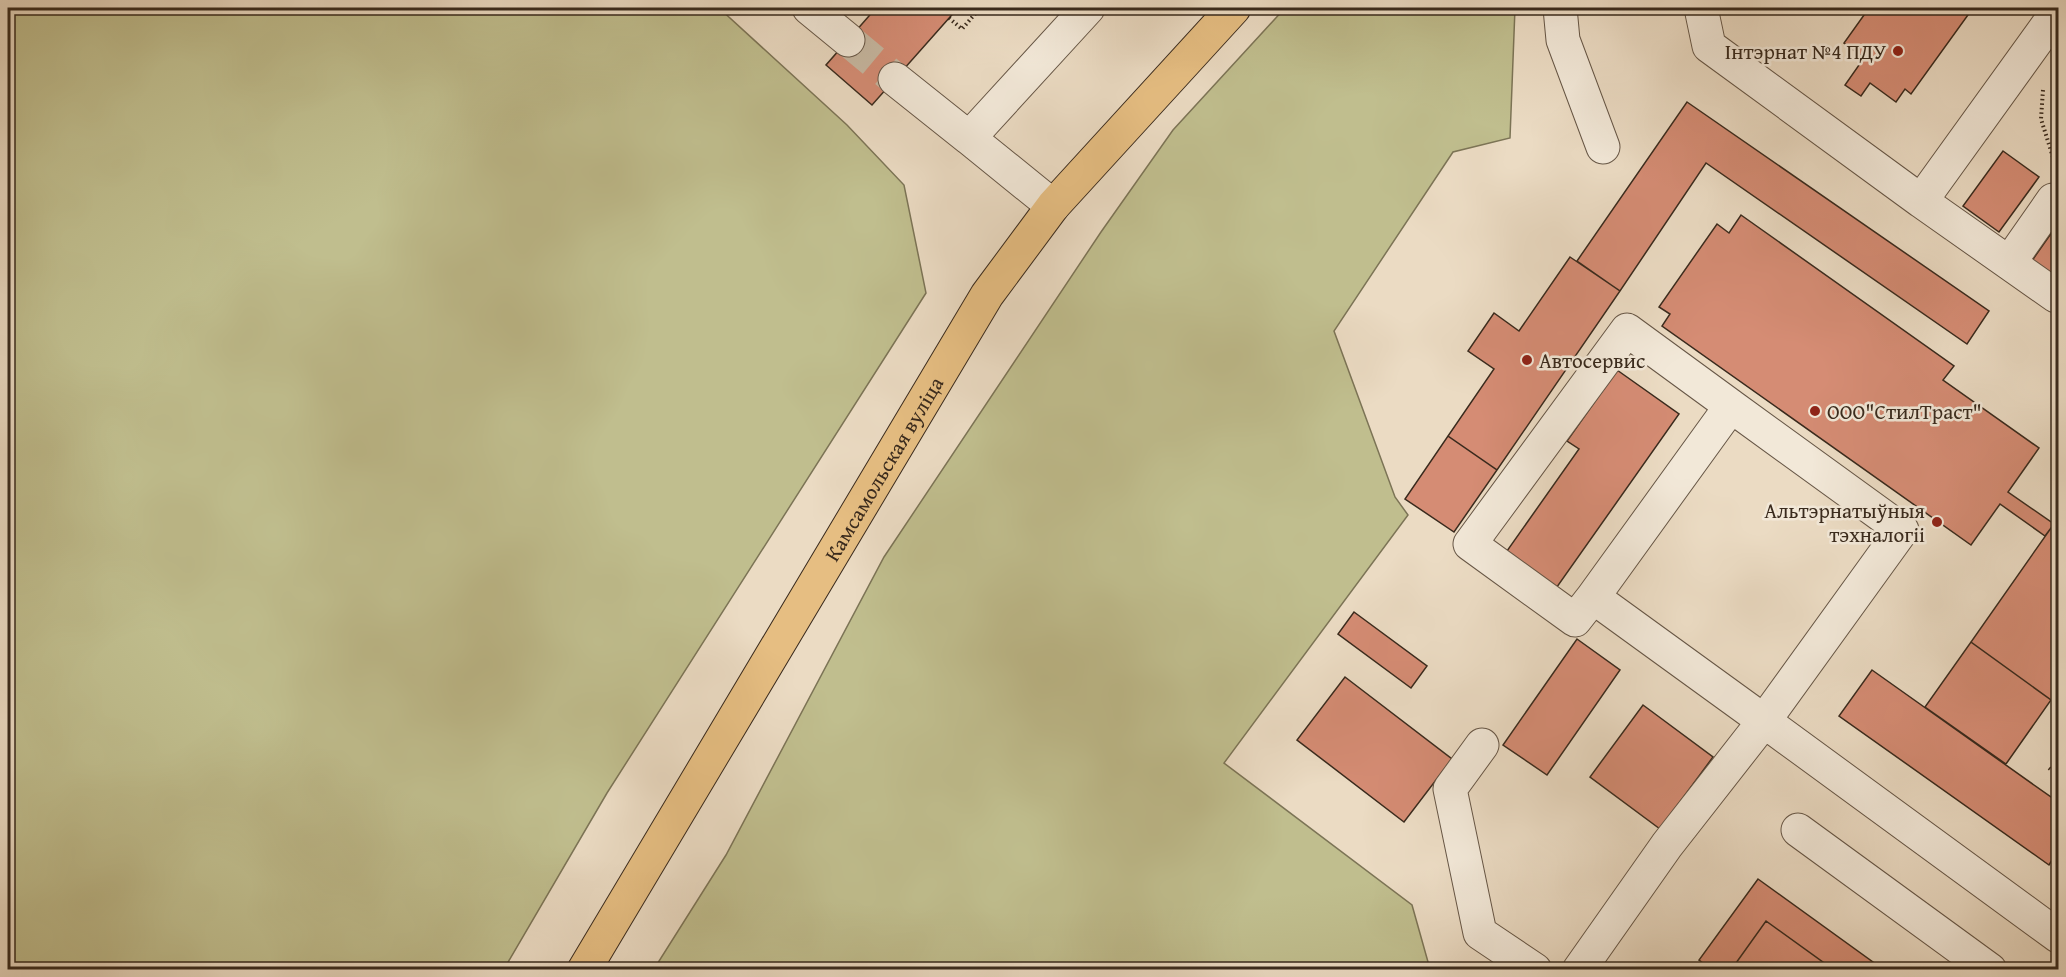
<svg xmlns="http://www.w3.org/2000/svg" width="2066" height="977" font-family="'Gentium Book Plus',serif">
<style>
.green{fill:#c0be8e;stroke:#7c7456;stroke-width:1.5}
.building{fill:#d58c74;stroke:#392a1d;stroke-width:1.5}
.lines{fill:none;stroke-linecap:round;stroke-linejoin:round}
.minor-tunnel{stroke:#c7b8a2;stroke-width:33;stroke-dasharray:33 16;stroke-linecap:butt}
.minor-casing{stroke:#665646;stroke-width:35}
.major-casing{stroke:#392a1d;stroke-width:35}
.path{stroke:#392a1d;stroke-width:4;stroke-dasharray:1.5 3;stroke-linecap:butt}
.minor{stroke:#f2e8d8;stroke-width:33}
.major{stroke:#e6be82;stroke-width:33}
.poi-dot{fill:#8f2418;stroke:#f2e8d8;stroke-width:2}
.labels{text-anchor:middle;dominant-baseline:central;stroke-width:5;stroke-linejoin:round;paint-order:stroke}
.poi-label{font-size:21px;fill:#392a1d;stroke:#f2e8d8;text-anchor:end}
.street-label{font-size:21px;fill:#392a1d;stroke:#f2e8d8}
</style>
<rect width="100%" height="100%" fill="#ebdbc3"/>
<filter id="stains"><feTurbulence type="fractalNoise" baseFrequency=".00333" numOctaves="4"/><feColorMatrix values="0 0 0 0 .2 0 0 0 0 .09 0 0 0 0 .02 0 0 0 .5 -.17"/></filter>
<radialGradient id="worn" r=".72"><stop offset=".6" stop-color="#630" stop-opacity="0"/><stop offset="1" stop-color="#630" stop-opacity=".3"/></radialGradient>
<!-- green -->
<path class="green" d="M8 8H719L847 125 904 185 926 293 607 793 504 969H8Z
M1285 8H1515L1510 138 1453 152 1334 331 1395 497 1408 515 1224 763 1412 905 1430 969H654L726 855 884 557 1101 232 1173 130Z"/>
<!-- building -->
<path class="building" d="M876 8H958L872 105 826 65Z
M1869 8H1973L1911 94 1905 89 1896 102 1870 83 1861 96 1845 85 1864 58 1844 43Z
M1687 102 1989 311 1967 344 1706 163 1620 291 1577 261Z
M2003 151 2039 177 1999 232 1963 206Z
M1741 215 1954 366 1943 380 2039 448 2008 492 2054 524 2045 536 2000 504 1971 545 1662 326 1670 314 1659 307 1717 224 1729 233Z
M2057 225 2058 273 2054 279 2031 262Z
M1570 257 1620 291 1497 470 1448 436 1494 369 1468 351 1494 313 1519 331Z
M1617 370 1679 414 1552 594 1502 558 1579 449 1567 441Z
M1448 436 1497 470 1454 532 1405 499Z
M2058 518V705L1971 642Z
M1354 612 1427 666 1411 688 1338 634Z
M1577 639 1620 670 1547 775 1503 745Z
M1971 642 2051 700 2006 764 1925 707Z
M1872 670 2058 802V850L2049 865 1839 716Z
M1345 677 1452 759 1404 822 1297 740Z
M1643 705 1713 757 1660 829 1590 777Z
M1758 879 1884 970H1834L1766 921 1731 970H1712L1699 960Z
M1766 921 1834 970H1731Z"/>
<g class="lines">
<!-- minor-tunnel -->
<path class="minor-tunnel" d="M848 40 895 79"/>
<defs>
<path id="minor" d="M809 8 848 40
M1560 8 1563 40 1603 147
M1701 8 1709 46 1921 201 2058 11
M895 79 969 138 1088 8
M969 138 1053 206
M1921 201 2056 296 2058 293
M2009 263 2053 200 2058 204
M1731 406 1902 530 1764 721 1593 597Z
M1593 597 1575 620 1470 544 1627 330 1731 406
M1482 745 1450 789 1480 933 1535 970
M1798 830 1990 970
M1579 970 1667 845 1764 721 2058 936"/>
<g id="major">
<path id="s1" d="M584 970 987 295 1053 206 1234 8"/>
</g>
</defs>
<!-- minor casing -->
<use href="#minor" class="minor-casing"/>
<!-- major casing -->
<use href="#major" class="major-casing"/>
<!-- path -->
<path class="path" d="M949 18 962 29 980 8
M2043 90 2041 119 2057 170
M2049 768 2058 775"/>
<!-- minor -->
<use href="#minor" class="minor"/>
<!-- major -->
<use href="#major" class="major"/>
</g>
<!-- markers -->
<g class="poi-dot">
<circle cx="1898" cy="51" r="6"/>
<circle cx="1527" cy="360" r="6"/>
<circle cx="1815" cy="411" r="6"/>
<circle cx="1937" cy="522" r="6"/>
</g>
<g class="labels">
<!-- poi labels -->
<g class="poi-label">
<text x="1886" y="51">Інтэрнат №4 ПДУ</text>
<text x="1539" y="360" text-anchor="start">Автосервис</text>
<text x="1827" y="411" text-anchor="start">ООО"СтилТраст"</text>
<text x="1925" y="510">Альтэрнатыўныя<tspan x="1925" dy="24">тэхналогіі</tspan></text>
</g>
<!-- street labels -->
<g class="street-label">
<text stroke="none"><textPath href="#s1" startOffset="584">Камсамольская вуліца</textPath></text>
</g>
</g>
<!-- margin -->
<rect width="2066" height="977" fill="none" stroke="#ebdbc3" stroke-width="30"/>
<rect x="9" y="9" width="2048" height="959" fill="none" stroke="#392a1d" stroke-width="3"/>
<rect x="15" y="15" width="2036" height="947" fill="none" stroke="#392a1d" stroke-width="1.5"/>
<rect width="100%" height="100%" filter="url(#stains)"/>
<rect width="100%" height="100%" fill="url(#worn)"/>
</svg>
